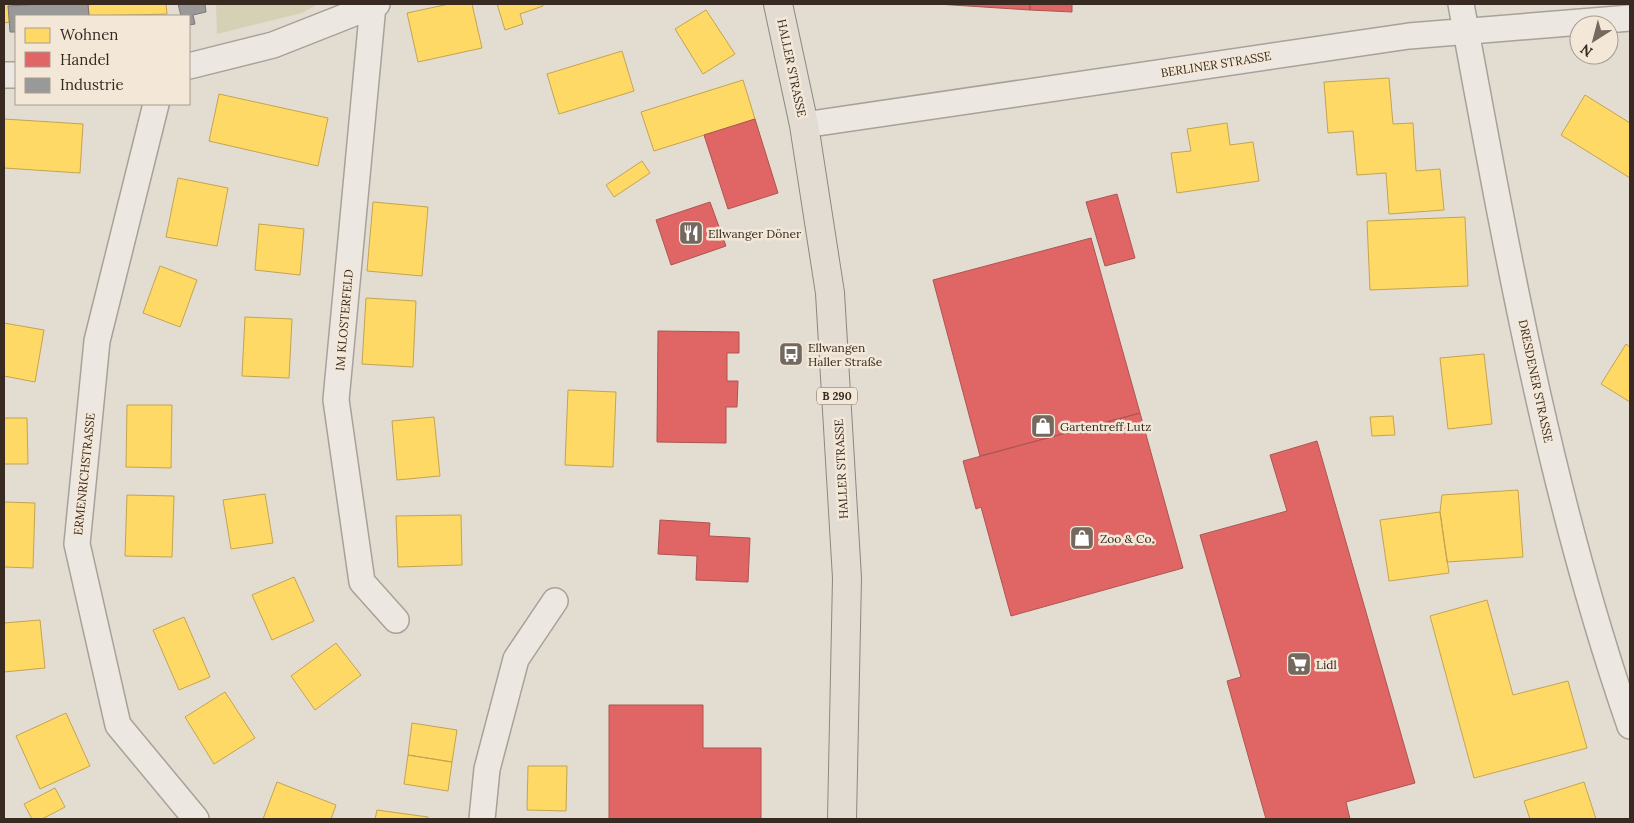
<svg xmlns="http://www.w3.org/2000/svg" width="1634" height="823" font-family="Lora,serif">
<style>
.green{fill:#d5d1b4}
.homes{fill:#ffd966;stroke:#c3a451}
.shops{fill:#e06666;stroke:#ae5451}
.industry{fill:#999;stroke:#7c7775}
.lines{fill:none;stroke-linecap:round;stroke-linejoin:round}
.street-casing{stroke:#a9a199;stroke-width:28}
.primary-casing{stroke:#8e8780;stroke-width:30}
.street{stroke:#ece7e1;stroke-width:25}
.primary{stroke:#e3dcd3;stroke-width:28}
.labels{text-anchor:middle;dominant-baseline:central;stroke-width:5;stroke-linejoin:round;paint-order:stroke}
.shield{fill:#f3e8d8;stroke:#706258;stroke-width:1}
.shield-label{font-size:11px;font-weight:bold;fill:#382921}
.street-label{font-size:12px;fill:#382921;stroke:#f3e8d8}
.poi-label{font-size:12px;fill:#382921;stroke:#f3e8d8;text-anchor:start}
</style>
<rect width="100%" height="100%" fill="#e3dcd1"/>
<!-- green -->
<path class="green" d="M216 4H318L302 13 217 34Z"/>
<!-- homes -->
<path class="homes" d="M4 4H8L10 22 4 23Z
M88 4H166L167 14 89 16Z
M449 4H472L482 48 418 62 407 13Z
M497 4H542L543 6 520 14 523 24 505 30Z
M706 10 735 54 703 74 675 29Z
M622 51 634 91 559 114 547 74Z
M1389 78 1393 124 1413 123 1416 171 1440 169 1444 210 1389 214 1386 173 1357 175 1353 131 1328 133 1324 82Z
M743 80 755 119 654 151 641 112Z
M219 94 328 118 318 166 209 141Z
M1585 95 1630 123V178L1561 135Z
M4 119 83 124 80 173 4 168Z
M1227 123 1230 145 1253 142 1259 181 1177 193 1171 153 1191 151 1187 129Z
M642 161 650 173 614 197 606 185Z
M178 178 228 188 217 246 166 237Z
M373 202 428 207 422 276 367 271Z
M1465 217 1468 286 1370 290 1367 221Z
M259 224 304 229 300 275 255 270Z
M160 266 197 280 180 327 143 313Z
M366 298 416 301 413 367 362 364Z
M245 317 292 319 289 378 242 376Z
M4 323 44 330 35 382 4 376Z
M1626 344 1630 347V402L1601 384Z
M1484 354 1492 424 1448 429 1440 358Z
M568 390 616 392 613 467 565 465Z
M127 405H172L171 468 126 467Z
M1393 416 1395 435 1372 436 1370 417Z
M434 417 440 476 397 480 392 421Z
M4 418H27L28 464H4Z
M1518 490 1523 557 1447 562 1440 512 1442 495Z
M265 494 273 543 231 549 223 500Z
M127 495 174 496 172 557 125 556Z
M4 502 35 503 33 568 4 567Z
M1440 512 1449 573 1389 581 1380 520Z
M461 515 462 565 398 567 396 516Z
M294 577 314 621 272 640 252 595Z
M1487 600 1513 695 1568 681 1587 748 1474 778 1430 616Z
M184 617 210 677 179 690 153 630Z
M40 620 45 668 4 672V623Z
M336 643 361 675 315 710 291 676Z
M225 692 255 738 214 764 185 717Z
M66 713 90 766 40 789 16 736Z
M412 723 457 730 452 762 408 755Z
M408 755 452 762 448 791 404 784Z
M528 766H567L566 811 527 810Z
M277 782 336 805 331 819H263Z
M1584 782 1596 819H1530L1524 801Z
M55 788 65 807 42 819H32L24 804Z
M377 810 428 817 427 819H375Z"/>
<!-- shops -->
<path class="shops" d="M937 4H1030V10Z
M1030 4H1072V12L1030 10Z
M755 119 778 193 728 209 704 135Z
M1117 194 1135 258 1105 266 1086 202Z
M710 202 726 246 671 265 656 220Z
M1091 238 1140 413 980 456 933 280Z
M658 331 739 332V353H727V381H738L737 407H726V443L657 442Z
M1140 413 1183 568 1011 616 981 507 976 509 963 461Z
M1317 441 1415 783 1346 802 1350 819H1266L1227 681 1241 677 1200 535 1287 511 1270 455Z
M660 520 710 523 709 536 750 538 748 582 696 580 697 556 658 554Z
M609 705H703V748H761V819H609Z"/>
<!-- industry -->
<path class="industry" d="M42 4H88L89 16H16V32H10L8 6Z
M178 4H205L206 12 193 15 195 24 189 25V16H181Z"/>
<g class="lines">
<defs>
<path id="street" d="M1461 4C1506 246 1549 493 1630 726
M373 5 336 400 362 582 396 620
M189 66 273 45 377 4
M4 75H16
M156 104 97 341 77 544 118 725 196 819
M804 125 1409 36 1630 18
M482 819 487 769 516 659 555 601"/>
<path id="primary" d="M778 4 804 125 830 293 847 578 842 819"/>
</defs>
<!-- street casing -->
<use href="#street" class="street-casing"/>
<!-- primary casing -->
<use href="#primary" class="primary-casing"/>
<!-- street -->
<use href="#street" class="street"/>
<!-- primary -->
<use href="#primary" class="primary"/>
</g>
<!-- icons -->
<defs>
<symbol id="restaurant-square" viewBox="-11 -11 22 22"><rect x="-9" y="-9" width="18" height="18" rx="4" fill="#74685f" stroke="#f3e8d8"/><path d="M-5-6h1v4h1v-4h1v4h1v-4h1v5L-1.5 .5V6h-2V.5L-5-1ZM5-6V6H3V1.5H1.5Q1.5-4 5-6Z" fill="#fff"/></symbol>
<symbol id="bus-square" viewBox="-11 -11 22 22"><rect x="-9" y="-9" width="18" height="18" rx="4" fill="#74685f" stroke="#f3e8d8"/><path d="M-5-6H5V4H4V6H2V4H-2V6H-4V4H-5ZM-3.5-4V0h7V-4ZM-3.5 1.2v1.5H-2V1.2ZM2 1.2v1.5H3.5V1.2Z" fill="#fff"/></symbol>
<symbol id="shop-square" viewBox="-11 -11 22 22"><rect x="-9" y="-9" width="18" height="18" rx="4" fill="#74685f" stroke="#f3e8d8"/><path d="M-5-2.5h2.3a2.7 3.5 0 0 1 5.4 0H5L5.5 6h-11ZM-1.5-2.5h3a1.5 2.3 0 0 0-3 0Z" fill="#fff"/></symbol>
<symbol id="supermarket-square" viewBox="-11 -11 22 22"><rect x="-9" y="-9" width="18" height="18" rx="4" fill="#74685f" stroke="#f3e8d8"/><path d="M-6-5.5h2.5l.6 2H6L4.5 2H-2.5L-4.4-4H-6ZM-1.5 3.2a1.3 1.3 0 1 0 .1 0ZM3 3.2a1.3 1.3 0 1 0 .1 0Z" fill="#fff"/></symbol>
</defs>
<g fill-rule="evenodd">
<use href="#restaurant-square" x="677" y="219" width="28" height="28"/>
<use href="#bus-square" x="777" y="340" width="28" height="28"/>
<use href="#shop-square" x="1029" y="412" width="28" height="28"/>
<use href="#shop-square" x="1068" y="524" width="28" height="28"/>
<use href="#supermarket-square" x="1285" y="650" width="28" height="28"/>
</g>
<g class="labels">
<!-- shield labels -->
<rect class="shield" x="817" y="387.5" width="40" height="17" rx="4"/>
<g class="shield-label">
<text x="837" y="396">B 290</text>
</g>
<!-- street labels -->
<g class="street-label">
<text transform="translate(1216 64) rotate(-9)">BERLINER STRASSE</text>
<text transform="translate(792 68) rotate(78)">HALLER STRASSE</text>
<text transform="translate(344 320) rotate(-85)">IM KLOSTERFELD</text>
<text transform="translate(1536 381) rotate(78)">DRESDENER STRASSE</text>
<text transform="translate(841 469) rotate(-93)">HALLER STRASSE</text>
<text transform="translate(84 474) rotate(-84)">ERMENRICHSTRASSE</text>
</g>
<!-- poi labels -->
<g class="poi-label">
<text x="708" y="233">Ellwanger Döner</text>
<text x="808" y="347">Ellwangen<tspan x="808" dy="14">Haller Straße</tspan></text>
<text x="1060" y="426">Gartentreff Lutz</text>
<text x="1100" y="538">Zoo &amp; Co.</text>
<text x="1316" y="664">Lidl</text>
</g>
</g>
<!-- border -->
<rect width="1634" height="823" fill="none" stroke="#382921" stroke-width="10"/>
<!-- legend -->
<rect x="15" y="15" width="175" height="90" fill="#f3e8d8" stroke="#a89c8f"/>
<rect x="25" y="28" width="25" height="15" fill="#ffd966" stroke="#a89c8f"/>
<text x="60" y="40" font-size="15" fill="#382921">Wohnen</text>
<rect x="25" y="52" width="25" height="15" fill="#e06666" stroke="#a89c8f"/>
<text x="60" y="65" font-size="15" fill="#382921">Handel</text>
<rect x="25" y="78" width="25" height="15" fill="#999999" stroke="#a89c8f"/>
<text x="60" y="90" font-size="15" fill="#382921">Industrie</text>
<!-- north arrow -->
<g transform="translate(1594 40) rotate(216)"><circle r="24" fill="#f3e8d8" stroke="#a89c8f"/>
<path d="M0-4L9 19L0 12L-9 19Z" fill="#74685f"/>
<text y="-8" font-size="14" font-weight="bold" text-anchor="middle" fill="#382921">N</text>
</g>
</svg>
